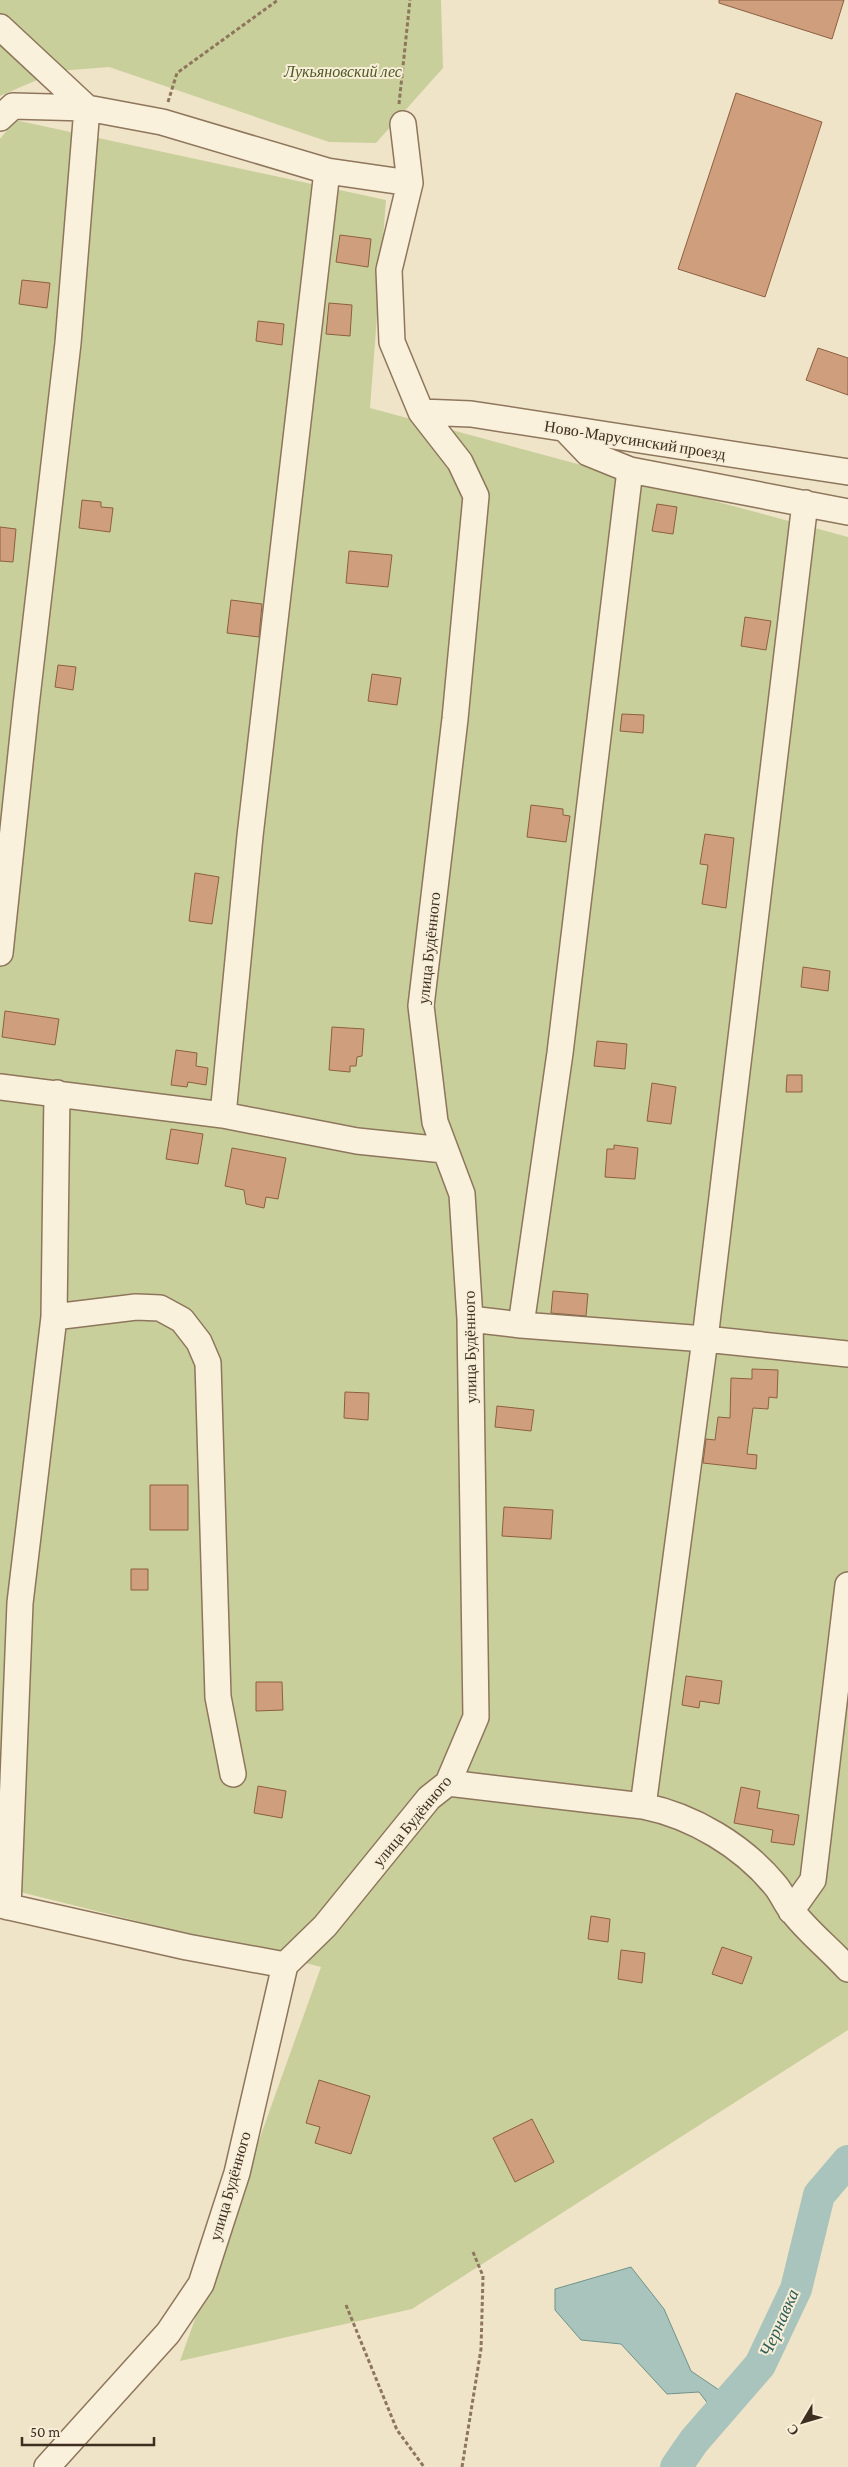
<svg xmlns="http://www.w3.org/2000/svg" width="848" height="2467" font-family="'Crimson Pro',serif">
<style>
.green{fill:#c9cf9b}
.water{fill:#a9c4bc;stroke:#6f938a}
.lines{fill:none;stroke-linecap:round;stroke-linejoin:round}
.river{stroke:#a9c4bc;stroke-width:32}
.building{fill:#cf9f7d;stroke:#8d5f41}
.minor-casing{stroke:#8d765c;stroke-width:28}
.path{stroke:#8d765c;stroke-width:3;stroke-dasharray:4 2.5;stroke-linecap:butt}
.minor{stroke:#faf1dc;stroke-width:25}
.labels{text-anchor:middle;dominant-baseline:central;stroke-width:4;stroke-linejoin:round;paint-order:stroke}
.park-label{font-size:16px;font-style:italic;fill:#4d5a26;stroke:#f7eed8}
.street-label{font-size:16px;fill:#3d2e20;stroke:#f7eed8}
.water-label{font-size:18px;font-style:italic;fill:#2f5d5a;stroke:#f7eed8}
</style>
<rect width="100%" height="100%" fill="#f0e4c8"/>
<!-- green -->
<path class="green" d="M0 0H441L443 68 376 143 329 142 109 67 58 71 0 96Z
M15 120 386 200 370 408 848 537V2030L412 2309 180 2361 321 1967 0 1887V139Z"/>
<!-- water -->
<path class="water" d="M631 2267 664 2309 691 2371 722 2392 709 2405 699 2392 667 2394 621 2344 581 2340 555 2310V2289Z"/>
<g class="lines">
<!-- river -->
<path class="river" d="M676 2467 694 2441 760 2365 796 2289 819 2195 848 2161"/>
</g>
<!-- building -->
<path class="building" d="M719 0H844L832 39 719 3Z
M736 93 822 122 765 297 678 269Z
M340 235 371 239 368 267 336 262Z
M22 280 50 283 47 308 19 304Z
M329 303 352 305 350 336 326 334Z
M258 321 284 324 282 345 256 341Z
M818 348 848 358V395L806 380Z
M82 500 101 502V507L113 508 110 532 79 528Z
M657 504 677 507 673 534 652 531Z
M0 527 16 529 13 562 0 561Z
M349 551 392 555 388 587 346 583Z
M231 600 262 604 259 637 227 633Z
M745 617 771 621 766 650 741 646Z
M58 665 76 667 73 690 55 687Z
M372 674 401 678 397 705 368 701Z
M622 714 644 715 643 733 620 731Z
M531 805 563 809V815L570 816 566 842 527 837Z
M705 834 734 838 726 908 702 904 708 865 700 864Z
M195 873 219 877 212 924 189 921Z
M803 967 830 971 828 991 801 987Z
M5 1011 59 1019 55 1045 2 1037Z
M332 1027 364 1029 362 1056 357 1057 356 1066H350V1072L329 1070Z
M597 1041 627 1044 625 1069 594 1066Z
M176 1050 197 1053 196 1066 208 1068 206 1085 188 1082 187 1087 171 1085Z
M787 1075H802V1092H786Z
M652 1083 676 1087 671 1124 647 1121Z
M171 1129 203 1134 198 1164 166 1159Z
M614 1145 638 1148 635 1179 605 1177 607 1149H614Z
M232 1148 286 1158 278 1199 266 1197 264 1208 246 1204 244 1190 225 1186Z
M553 1291 588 1294 586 1316 551 1313Z
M752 1369 778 1370 777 1398 769 1397 768 1409 753 1408 747 1454 757 1455 756 1469 703 1463 706 1439 715 1440 718 1417 730 1418 731 1378 752 1379Z
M345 1392 369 1393 368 1420 344 1418Z
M497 1406 534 1410 531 1431 495 1427Z
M150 1485H188V1530H150Z
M504 1507 553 1510 551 1539 502 1536Z
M131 1569H148V1590H131Z
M686 1676 722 1681 719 1704 700 1701 699 1708 682 1705Z
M256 1682H282L283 1710 256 1711Z
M258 1786 286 1791 282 1818 254 1813Z
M741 1787 760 1791 757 1808 799 1815 794 1845 771 1842 773 1830 734 1823Z
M591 1916 610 1919 608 1942 588 1939Z
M722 1947 752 1957 742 1984 712 1974Z
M621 1950 645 1953 642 1983 618 1979Z
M319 2080 370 2096 351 2154 315 2143 320 2127 306 2123Z
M532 2119 554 2162 515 2182 493 2138Z"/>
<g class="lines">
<defs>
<path id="minor" d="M0 27 87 108 68 343 26 706 0 953
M0 118 13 106 87 108 162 122 327 171 410 183
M421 412 471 414 848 472
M566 430 588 453 630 470 848 512
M0 1087 223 1115 357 1141 444 1150
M223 1115 250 836 327 171
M54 1317 136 1307 160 1308 182 1320 199 1342 208 1363 218 1697 233 1774
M470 1319 521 1325 705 1339 848 1354
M521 1325 560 1053 630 470
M448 1783 643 1806C693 1816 743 1846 775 1885 782 1893 785 1903 792 1911 808 1932 830 1949 848 1969
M643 1806 705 1339 805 503
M0 1905 187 1947 285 1965
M8 1907 20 1603 54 1317 57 1093
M791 1911 813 1880 848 1585
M47 2467 168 2333 201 2284 237 2173 285 1965 325 1926 429 1798 448 1783 476 1717 470 1319 462 1194 435 1122 421 1006 455 719 476 496 460 462 421 412 392 342 389 270 410 183 403 124"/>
</defs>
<!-- minor casing -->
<use href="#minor" class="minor-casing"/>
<!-- path -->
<path class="path" d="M168 102 177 73 278 0
M399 104 410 0
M346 2305 397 2430 424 2467
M462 2467 481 2349 483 2276 473 2252"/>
<!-- minor -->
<use href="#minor" class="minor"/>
</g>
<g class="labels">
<!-- park labels -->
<g class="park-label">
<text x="343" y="71">Лукьяновский лес</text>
</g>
<!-- street labels -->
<g class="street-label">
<text transform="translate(635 440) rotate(9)">Ново-Марусинский проезд</text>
<text transform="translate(429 948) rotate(-84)">улица Будённого</text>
<text transform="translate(470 1347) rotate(-91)">улица Будённого</text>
<text transform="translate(412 1821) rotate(-50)">улица Будённого</text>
<text transform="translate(230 2186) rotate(-74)">улица Будённого</text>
</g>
<!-- water labels -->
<g class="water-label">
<text transform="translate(779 2323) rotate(-66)">Чернавка</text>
</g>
</g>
<!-- north arrow -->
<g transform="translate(803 2422) rotate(232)" stroke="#f7eed8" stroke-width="4" paint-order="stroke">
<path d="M0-4L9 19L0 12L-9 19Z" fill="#3d2e20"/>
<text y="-8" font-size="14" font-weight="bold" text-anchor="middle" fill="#3d2e20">С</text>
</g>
<!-- scale -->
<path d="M22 2437v8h132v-8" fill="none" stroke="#3d2e20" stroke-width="2.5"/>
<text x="30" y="2437" font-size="15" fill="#3d2e20" stroke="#f7eed8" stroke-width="4" paint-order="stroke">50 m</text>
</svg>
